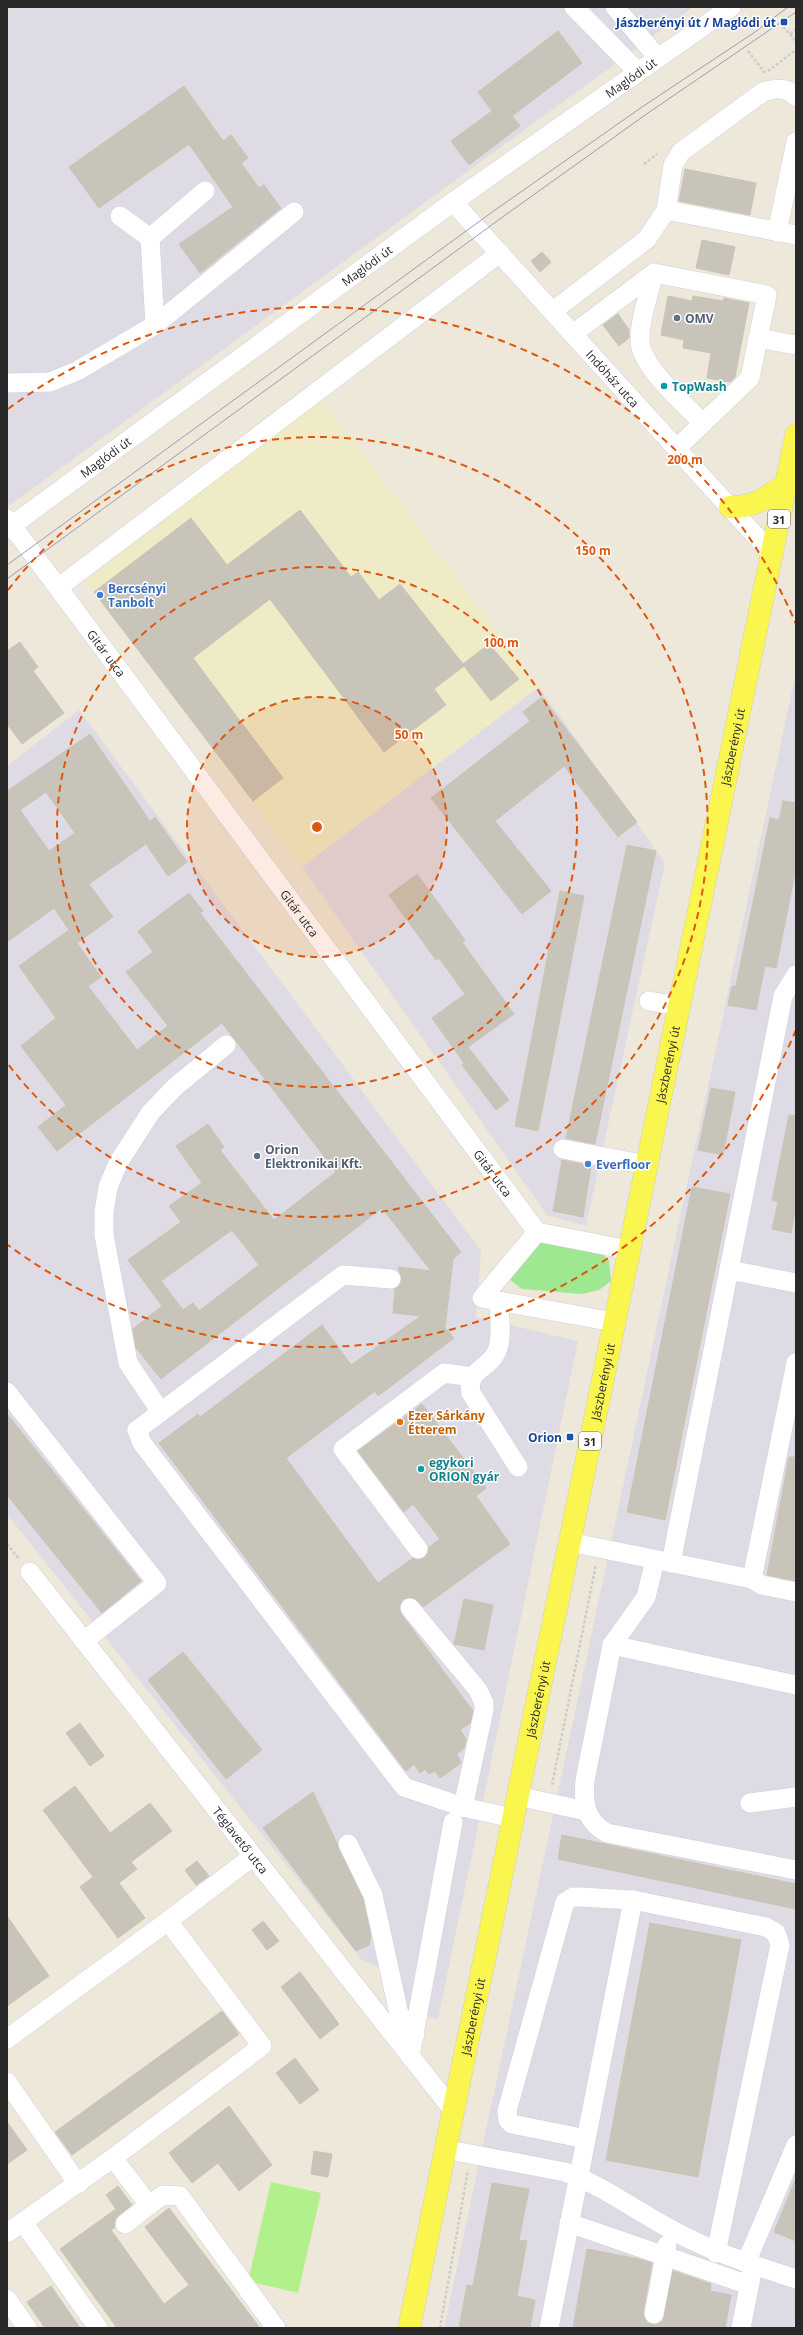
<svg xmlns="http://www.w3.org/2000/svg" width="803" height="2335" font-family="'Open Sans',sans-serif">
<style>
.industrial{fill:#dfdbe4}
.education{fill:#f0ebc7}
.green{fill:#9ee891}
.pitch{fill:#b2f08c}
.building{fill:#c8c4b9;stroke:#c8c4b3;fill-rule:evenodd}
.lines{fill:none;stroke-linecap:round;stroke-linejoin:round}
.minor-casing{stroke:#cfcfe3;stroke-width:20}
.major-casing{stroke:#ccc;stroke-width:23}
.path{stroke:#ccc;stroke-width:2.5;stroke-dasharray:3 2;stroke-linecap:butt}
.minor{stroke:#fff;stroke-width:19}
.major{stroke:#fbf550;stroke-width:22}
.tram{stroke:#9d9cb5;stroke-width:1}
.ring{fill:none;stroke:#de570d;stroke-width:2;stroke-dasharray:7 5}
.transit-dot{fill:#1a4fb4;stroke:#fff;stroke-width:1.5}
.service-dot{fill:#5c6f8a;stroke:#fff;stroke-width:1.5}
.culture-dot{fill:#0f9aa8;stroke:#fff;stroke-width:1.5}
.shop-dot{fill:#3f7fe0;stroke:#fff;stroke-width:1.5}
.food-dot{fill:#e8710a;stroke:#fff;stroke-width:1.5}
.labels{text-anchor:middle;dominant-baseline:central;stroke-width:3;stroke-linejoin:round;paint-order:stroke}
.shield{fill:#fff;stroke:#696969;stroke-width:1}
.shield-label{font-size:11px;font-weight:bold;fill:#292929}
.transit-label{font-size:12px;font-weight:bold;fill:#164399;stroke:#fff;text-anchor:end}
.street-label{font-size:12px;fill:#292929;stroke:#fff}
.service-label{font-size:12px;font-weight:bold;fill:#4e5e75;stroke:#fff;text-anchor:start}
.culture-label{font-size:12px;font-weight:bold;fill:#0d838f;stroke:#fff;text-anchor:start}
.shop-label{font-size:12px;font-weight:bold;fill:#366cbe;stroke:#fff;text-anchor:start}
.food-label{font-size:12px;font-weight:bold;fill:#c56008;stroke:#fff;text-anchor:start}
.centre{fill:#de570d;stroke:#fff;stroke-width:2}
.ring-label{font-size:12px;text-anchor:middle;font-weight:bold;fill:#de570d;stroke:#fff;stroke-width:3;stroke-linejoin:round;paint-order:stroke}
</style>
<rect width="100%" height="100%" fill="#ede8d9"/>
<!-- industrial -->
<path class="industrial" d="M7 7H693L10 505 7 501Z
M796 672V2328H444Z
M539 687 665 863 586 1226 547 1215 302 867Z
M79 710 481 1251 476 1317 578 1341 438 2019 407 2012 399 1976 362 1960 7 1514V766Z"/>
<!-- education -->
<path class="education" d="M322 399 539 687 302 867 84 579Z"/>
<!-- green -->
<path class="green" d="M543 1237 599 1250 609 1261 611 1281 599 1290 582 1294 522 1289 509 1279Z"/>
<!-- pitch -->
<path class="pitch" d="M271 2182 321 2193 298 2293 248 2281Z"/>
<!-- building -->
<path class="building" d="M558 31 582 63 512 116 520 126 469 165 451 141 492 111 478 92Z
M184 86 223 141 231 135 248 158 241 163 259 188 264 185 281 208 200 273 179 244 233 207 189 144 99 208 69 167Z
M685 169 756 183 750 215 679 201Z
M702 240 735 247 729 275 696 268Z
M542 252 551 262 540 272 531 261Z
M668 296 692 301 693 296 723 301 724 298 749 303 735 377 730 382 707 378 711 353 683 348 684 340 661 335Z
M618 314 629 330V338L619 346 603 325Z
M300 510 351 577 358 572 379 600 400 584 463 664 489 644 519 679 491 701 464 666 434 689 446 705 384 752 270 599 193 658 283 778 253 801 94 592 191 518 227 565Z
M20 642 38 667 33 671 64 713 22 744 7 724V651Z
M542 697 637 822 618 837 564 766 495 821 551 891 522 914 431 798 530 721 523 712Z
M90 734 150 821 155 817 187 862 168 876 146 844 89 884 113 917 77 943 101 977 88 986 137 1050 168 1026 126 972 153 952 138 931 189 893 203 911 200 913 461 1252 453 1259 445 1328 454 1338 378 1396 375 1391 286 1458 378 1583 413 1558 419 1560 424 1558 428 1553 429 1547 440 1539 413 1504 404 1512 358 1451 422 1404 486 1488 476 1496 510 1544 423 1607 413 1598 403 1599 400 1605 402 1615 473 1711 470 1723 460 1730 466 1739 464 1748 457 1754 461 1763 440 1778 435 1771 429 1774 425 1769 420 1773 414 1764 406 1771 159 1443 198 1414 200 1417 322 1325 351 1365 421 1316 393 1313 395 1289 402 1280 398 1267 431 1271 382 1208 161 1379 136 1348 133 1329 162 1306 128 1260 181 1222 169 1206 202 1183 176 1146 208 1124 224 1147 220 1150 274 1220 336 1172 222 1023 57 1151 38 1127 66 1105 21 1046 56 1018 19 966 69 930 54 908 7 942V791ZM46 792 75 833 49 851 20 810ZM232 1230 259 1265 199 1311 193 1303 183 1310 161 1281Z
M783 801 796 803V868L776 968 765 966 756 1010 728 1005 732 986H736L770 818 779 820Z
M627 845 656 851 595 1144 566 1138Z
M417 874 465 940 462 942 514 1014 468 1047 509 1100 496 1110 462 1065 464 1063 432 1018 465 994 439 958 436 960 389 895Z
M560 891 584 896 538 1131 515 1126Z
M711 1088 735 1092 723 1155 698 1150Z
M789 1115 796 1116V1207L791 1233 772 1229 778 1202 772 1200Z
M562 1160 591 1166 583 1217 553 1211Z
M692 1187 730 1194 665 1520 627 1512Z
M7 1414 141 1581 102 1613 7 1495Z
M789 1457H796V1581L767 1575Z
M464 1599 493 1605 484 1650 454 1644Z
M183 1652 262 1750 226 1779 148 1680Z
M80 1723 104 1756 90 1766 66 1733Z
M75 1786 110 1833 150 1803 172 1831 131 1862 137 1869 119 1883 145 1918 118 1938 80 1887 93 1877 43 1810Z
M313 1792 363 1899 371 1935 369 1945 356 1951 263 1828Z
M562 1835 796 1884V1909L558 1859Z
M197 1861 209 1876 196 1885 185 1870Z
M7 1916 49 1976 7 2006Z
M263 1921 279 1941 267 1950 252 1930Z
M650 1923 741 1940 698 2177 606 2160Z
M300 1972 339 2024 320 2039 281 1987Z
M222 2011 239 2034 72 2155 55 2132Z
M295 2058 319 2090 300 2104 276 2073Z
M229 2106 272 2165 239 2191 218 2163 192 2183 169 2153Z
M7 2122 27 2150 7 2164Z
M314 2151 332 2154 328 2177 311 2174Z
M796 2178V2241L774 2232Z
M492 2183 529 2189 519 2240 527 2241 517 2296 535 2300 530 2328H459L467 2285 473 2286Z
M118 2186 132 2205 118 2216 115 2220V2227L111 2230 164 2304 189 2285 145 2227 169 2208 260 2328H117L60 2249 116 2209 106 2195Z
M587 2249 639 2259 652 2263 643 2312 647 2323 657 2324 663 2321 673 2271 711 2284 710 2291 731 2295 725 2328H573Z
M51 2286 80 2328H45L27 2302Z"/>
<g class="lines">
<defs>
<g id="minor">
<path d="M574 7 638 72"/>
<path d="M615 7 658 58"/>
<path id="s1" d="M453 202 772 554"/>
<path d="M666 210 796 235"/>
<path d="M120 216 150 238"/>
<path d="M777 232 796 142"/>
<path d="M654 273C650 291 636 330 641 348 649 373 684 404 703 423"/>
<path d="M553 311 647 239 666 210 673 165 681 152 763 92C774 88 788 87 796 97"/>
<path d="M155 325 150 238 205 191"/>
<path d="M574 333 654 273 767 295 750 378 677 448"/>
<path d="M758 338 796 345"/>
<path d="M7 383 50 382 77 371 155 325 294 212"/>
<path id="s2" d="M7 519 537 1232 629 1250"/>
<path id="s3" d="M7 529 453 202 731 7"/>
<path d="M59 587 500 253"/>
<path d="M649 1001 679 1006"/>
<path d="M563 1149 647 1165"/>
<path d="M537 1232 482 1298 614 1322"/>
<path d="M729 1270 796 1283"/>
<path d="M391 1279 343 1275 137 1430 142 1443 404 1787 463 1807 512 1818"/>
<path d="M499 1301C499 1316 503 1336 497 1351 489 1370 466 1369 471 1393L518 1467"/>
<path d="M7 1392 157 1583 84 1641"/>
<path d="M161 1412 128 1363 104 1235V1212L108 1187 118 1163 151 1112 175 1087 226 1045"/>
<path d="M569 1542 752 1579 762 1585 796 1592"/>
<path d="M418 1549 343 1449 444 1373 473 1377"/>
<path d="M655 1560 646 1597 612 1645 585 1780C583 1802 585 1821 607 1833L796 1870"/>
<path d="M671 1563 783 996 796 975"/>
<path id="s4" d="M30 1572 452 2109"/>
<path d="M752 1579 796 1363"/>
<path d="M410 1608 478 1690 484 1703V1710L463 1807"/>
<path d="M612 1645 796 1685"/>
<path d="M517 1796 586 1811"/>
<path d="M750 1803 796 1797"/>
<path d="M348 1844 373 1895 399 2014 415 2034"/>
<path d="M7 2039 168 1921 253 1856"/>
<path d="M410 2056 453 1822"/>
<path d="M7 2082 78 2184"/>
<path d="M586 2139 512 2124 508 2120 507 2111 565 1902 573 1897H580L633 1900 766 1927 776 1933 780 1945 716 2253"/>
<path d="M444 2149 565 2172C604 2186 636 2211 672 2230 712 2252 753 2265 796 2279"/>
<path d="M113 2158 149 2205 125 2224"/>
<path d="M149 2205 163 2195 180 2196 276 2328"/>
<path d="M23 2222 98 2328"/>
<path d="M569 2223 749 2285"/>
<path d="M7 2233 113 2158 262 2046 168 1921"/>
<path d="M746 2263 796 2145"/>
<path d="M7 2299 27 2328"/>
<path d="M654 2314 667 2245"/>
<path d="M549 2328 633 1900"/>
<path d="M741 2328 752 2272"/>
</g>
<g id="major">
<path d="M730 507C756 507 766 498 786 484"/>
<path id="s5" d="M409 2328 796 435"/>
</g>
</defs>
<!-- minor casing -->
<use href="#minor" class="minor-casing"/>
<!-- major casing -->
<use href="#major" class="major-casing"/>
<!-- path -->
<path class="path" d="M783 27 790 34 796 29
M790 34 796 42
M748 51 765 73
M768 71 796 50
M644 164 657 154
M7 1544 19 1559
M552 1785 596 1564
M440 2328 468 2170"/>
<!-- minor -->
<use href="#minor" class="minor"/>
<!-- major -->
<use href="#major" class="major"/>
<!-- tram -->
<path class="tram" d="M7 565 495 210 642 107 755 32 788 7
M7 579 504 216 648 113 796 12"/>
</g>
<!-- distance rings -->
<circle cx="317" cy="827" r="130" fill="#de570d" fill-opacity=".12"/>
<g class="ring">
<circle cx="317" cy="827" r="130"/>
<circle cx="317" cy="827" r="260"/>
<path d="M8 590A390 390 0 1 1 8 1064"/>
<path d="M796 1030A520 520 0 0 1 8 1245M8 409A520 520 0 0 1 796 624"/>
</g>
<!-- markers -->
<g class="transit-dot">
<rect x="780" y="18" width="8" height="8" rx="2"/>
<rect x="566" y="1433" width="8" height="8" rx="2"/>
</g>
<g class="service-dot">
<circle cx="677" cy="318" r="4"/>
<circle cx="257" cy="1156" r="4"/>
</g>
<g class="culture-dot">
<circle cx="664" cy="386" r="4"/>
<circle cx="421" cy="1469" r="4"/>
</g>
<g class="shop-dot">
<circle cx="100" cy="595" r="4"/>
<circle cx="588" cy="1164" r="4"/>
</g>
<circle class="food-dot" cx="400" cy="1422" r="4"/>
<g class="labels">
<!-- shield labels -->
<g class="shield">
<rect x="768" y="510" width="22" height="18" rx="3"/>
<rect x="579" y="1432" width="22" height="18" rx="3"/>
</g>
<g class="shield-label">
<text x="779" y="519">31</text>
<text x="590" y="1441">31</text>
</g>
<!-- transit labels -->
<g class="transit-label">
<text x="776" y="22">Jászberényi út / Maglódi út</text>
<text x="562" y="1437">Orion</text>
</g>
<!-- street labels -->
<g class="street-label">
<text stroke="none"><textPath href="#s3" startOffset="770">Maglódi út</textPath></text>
<text stroke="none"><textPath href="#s3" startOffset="446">Maglódi út</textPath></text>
<text stroke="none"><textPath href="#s1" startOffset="238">Indóház utca</textPath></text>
<text stroke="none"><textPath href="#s3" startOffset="122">Maglódi út</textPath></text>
<text stroke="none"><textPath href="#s2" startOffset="167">Gitár utca</textPath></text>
<text stroke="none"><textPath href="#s5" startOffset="1614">Jászberényi út</textPath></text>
<text stroke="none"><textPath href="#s2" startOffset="491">Gitár utca</textPath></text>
<text stroke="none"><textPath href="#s5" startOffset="1290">Jászberényi út</textPath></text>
<text stroke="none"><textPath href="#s2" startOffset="815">Gitár utca</textPath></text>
<text stroke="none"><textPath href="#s5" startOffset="966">Jászberényi út</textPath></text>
<text stroke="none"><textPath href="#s5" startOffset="642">Jászberényi út</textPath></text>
<text stroke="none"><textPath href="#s4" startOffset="341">Téglavető utca</textPath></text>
<text stroke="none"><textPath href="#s5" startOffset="318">Jászberényi út</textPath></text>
</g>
<!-- service labels -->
<g class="service-label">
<text x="685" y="318">OMV</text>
<text x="265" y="1149">Orion<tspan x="265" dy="14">Elektronikai Kft.</tspan></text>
</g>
<!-- culture labels -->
<g class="culture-label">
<text x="672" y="386">TopWash</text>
<text x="429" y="1462">egykori<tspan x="429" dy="14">ORION gyár</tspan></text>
</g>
<!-- shop labels -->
<g class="shop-label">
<text x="108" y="588">Bercsényi<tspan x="108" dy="14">Tanbolt</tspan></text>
<text x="596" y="1164">Everfloor</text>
</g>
<!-- food labels -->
<g class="food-label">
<text x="408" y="1415">Ezer Sárkány<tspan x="408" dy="14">Étterem</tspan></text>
</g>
</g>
<circle cx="317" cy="827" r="6" class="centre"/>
<g class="ring-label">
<text x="685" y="464">200 m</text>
<text x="593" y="555">150 m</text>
<text x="501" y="647">100 m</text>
<text x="409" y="739">50 m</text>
</g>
<!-- border -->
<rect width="803" height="2335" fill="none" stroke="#292929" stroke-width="16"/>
</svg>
